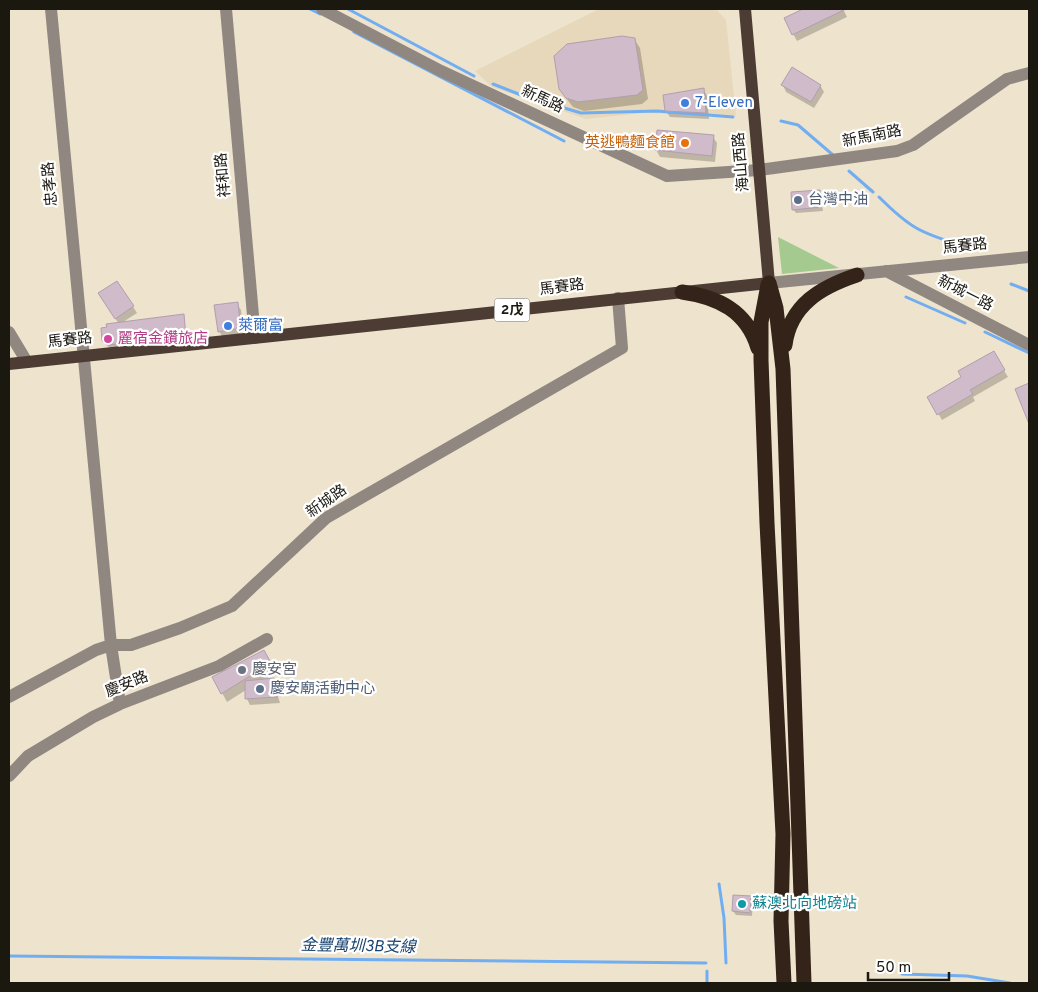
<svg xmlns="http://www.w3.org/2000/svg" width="1038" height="992" font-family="Overpass,'Noto Sans TC',sans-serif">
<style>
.built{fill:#e7d8bb}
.green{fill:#a4ca90}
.shadow{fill:#0003}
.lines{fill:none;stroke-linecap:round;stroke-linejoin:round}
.stream{stroke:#71aef1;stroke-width:3}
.building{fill:#cfbbca;stroke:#b29ead}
.minor{stroke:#908781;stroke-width:12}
.major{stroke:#4c3c33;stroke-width:12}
.highway{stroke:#342318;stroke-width:15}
.shop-dot{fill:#3f7fe0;stroke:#fff;stroke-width:2}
.food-dot{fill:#e8710a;stroke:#fff;stroke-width:2}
.service-dot{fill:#5c6f8a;stroke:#fff;stroke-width:2}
.hotel-dot{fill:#d1479c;stroke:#fff;stroke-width:2}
.worship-dot{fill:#6b7280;stroke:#fff;stroke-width:2}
.culture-dot{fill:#0f9aa8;stroke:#fff;stroke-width:2}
.labels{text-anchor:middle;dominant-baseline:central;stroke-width:4.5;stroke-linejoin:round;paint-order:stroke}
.shield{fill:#fff;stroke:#5f5d58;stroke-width:1}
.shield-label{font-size:14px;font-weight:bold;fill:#1b1810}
.street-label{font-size:15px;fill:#1b1810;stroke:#fff}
.shop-label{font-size:15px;fill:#366cbe;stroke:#fff;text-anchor:start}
.food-label{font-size:15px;fill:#c56008;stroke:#fff;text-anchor:end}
.service-label{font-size:15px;fill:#4e5e75;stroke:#fff;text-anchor:start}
.hotel-label{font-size:15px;fill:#b23c85;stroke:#fff;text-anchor:start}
.worship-label{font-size:15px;fill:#5b616d;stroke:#fff;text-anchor:start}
.culture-label{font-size:15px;fill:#0d838f;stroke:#fff;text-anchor:start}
.water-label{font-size:16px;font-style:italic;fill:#19436f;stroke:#fff}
</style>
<rect width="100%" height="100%" fill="#eee3cd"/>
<!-- built -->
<path class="built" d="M599 9H716L726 20 736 116 643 113 586 119 492 87 475 71Z"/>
<!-- green -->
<path class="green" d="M778 237 839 268 782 274Z"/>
<!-- shadow -->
<path class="shadow" d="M806 9H843L847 17 797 41 785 19Z
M634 39 640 48 648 99 642 104 584 111 573 107 566 98Z
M783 85H820L824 92 814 108 786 92Z
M703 89 707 96 709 119 670 117 666 111Z
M713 137 717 143 715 162 660 157 656 150Z
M819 191 823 211 796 213 793 209Z
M117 282 137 313 120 324 183 316 187 341 110 349 104 341 119 324 103 300Z
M237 304 241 310 243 330 239 335 223 338 219 331Z
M993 353 1008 377 973 397 975 401 942 420 929 397 963 378Z
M263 652 275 673 262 681 273 680 280 703 250 705 247 699 246 690 227 702 214 678Z
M750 898 753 902 752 916 736 915 733 911Z"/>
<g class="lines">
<!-- stream -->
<path class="stream" d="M310 9 320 14
M348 9 474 76
M354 32 564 141
M493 84 521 95 581 113 657 111 733 117
M781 121 798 125 833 155
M849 171 873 192
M879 197C909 227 920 233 961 245
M1011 284 1029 291
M906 297 965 323
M985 332 1029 353
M719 884 724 918 726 963
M9 956 706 963
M902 974 967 976 1010 983
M707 983V971"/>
</g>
<!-- building -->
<path class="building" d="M803 9H846L792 35 784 18Z
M622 36 635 38 643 90 637 95 578 102 566 98 559 89 554 56 567 44Z
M792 67 821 85 811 102 781 85Z
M704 88 706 113 665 111 663 95Z
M657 130 714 135 712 156 655 150Z
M820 190 821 207 792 210 791 192Z
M117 281 134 306 115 319 98 293Z
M238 302 240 323 236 329 218 332 214 305Z
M184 314 186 337 107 345 102 341 101 328 107 327 106 324Z
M994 351 1005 370 970 390 973 394 937 415 927 397 961 377 958 371Z
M1029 383V424L1015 389Z
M264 650 271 663 221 694 212 677Z
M274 678 277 697 245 699V681Z
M733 895 751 896 750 913 732 911Z"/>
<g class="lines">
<!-- minor -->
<path class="minor" d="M51 9 111 645 120 704
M226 9 255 338
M322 9 441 71 667 176 759 170 897 151 913 145 1007 79 1029 73
M886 271 1029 345
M769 283 1029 257
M9 332 27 362
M9 697 96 650 111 645H131L180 628 232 606 326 518 622 348 618 298
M9 776 28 756 93 717 120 704 219 666 267 639"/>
<!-- major -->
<path class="major" d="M9 364 769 283 745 9"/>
<!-- highway -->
<path class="highway" d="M769 283 776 308 783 369 804 983
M768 285 761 322V360L767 523 783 834 781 921 784 983
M682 292C718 297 747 311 758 348
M785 345C790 305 821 287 857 275"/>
</g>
<!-- markers -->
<g class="shop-dot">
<circle cx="685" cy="103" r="5"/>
<circle cx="228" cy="326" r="5"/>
</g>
<circle class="food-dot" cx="685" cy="143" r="5"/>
<g class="service-dot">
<circle cx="798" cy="200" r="5"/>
<circle cx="260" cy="689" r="5"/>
</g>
<circle class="hotel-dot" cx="108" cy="339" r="5"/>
<circle class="worship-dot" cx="242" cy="670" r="5"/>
<circle class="culture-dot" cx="742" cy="904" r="5"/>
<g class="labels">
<!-- shield labels -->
<rect class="shield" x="494.5" y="298.5" width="35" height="23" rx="4"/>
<g class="shield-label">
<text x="512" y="310">2戊</text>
</g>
<!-- street labels -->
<g class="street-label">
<text transform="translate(542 100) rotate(25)">新馬路</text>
<text transform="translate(872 137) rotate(-11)">新馬南路</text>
<text transform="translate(742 162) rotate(-95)">海山西路</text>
<text transform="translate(224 175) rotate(-95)">祥和路</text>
<text transform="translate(51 184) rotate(-95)">忠孝路</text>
<text transform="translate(965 247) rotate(-6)">馬賽路</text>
<text transform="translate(562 288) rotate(-7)">馬賽路</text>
<text transform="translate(965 294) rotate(27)">新城一路</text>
<text transform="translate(70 341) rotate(-6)">馬賽路</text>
<text transform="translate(327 502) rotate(-35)">新城路</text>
<text transform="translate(127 685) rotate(-22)">慶安路</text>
</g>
<!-- shop labels -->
<g class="shop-label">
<text x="695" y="103">7-Eleven</text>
<text x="238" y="326">萊爾富</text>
</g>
<!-- food labels -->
<g class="food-label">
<text x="675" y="143">英逃鴨麵食館</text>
</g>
<!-- service labels -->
<g class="service-label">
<text x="808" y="200">台灣中油</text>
<text x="270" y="689">慶安廟活動中心</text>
</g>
<!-- hotel labels -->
<g class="hotel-label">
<text x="118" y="339">麗宿金鑽旅店</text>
</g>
<!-- worship labels -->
<g class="worship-label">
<text x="252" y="670">慶安宮</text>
</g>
<!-- culture labels -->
<g class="culture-label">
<text x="752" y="904">蘇澳北向地磅站</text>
</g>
<!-- water labels -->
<g class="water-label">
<text transform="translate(358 947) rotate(1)">金豐萬圳3B支線</text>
</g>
</g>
<!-- border -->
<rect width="1038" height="992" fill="none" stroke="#1b1810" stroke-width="20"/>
<!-- scale -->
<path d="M868 972v8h81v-8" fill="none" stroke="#1b1810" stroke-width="2.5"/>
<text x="876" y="972" font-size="15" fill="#1b1810" stroke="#ffffff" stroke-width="4" paint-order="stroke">50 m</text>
</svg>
